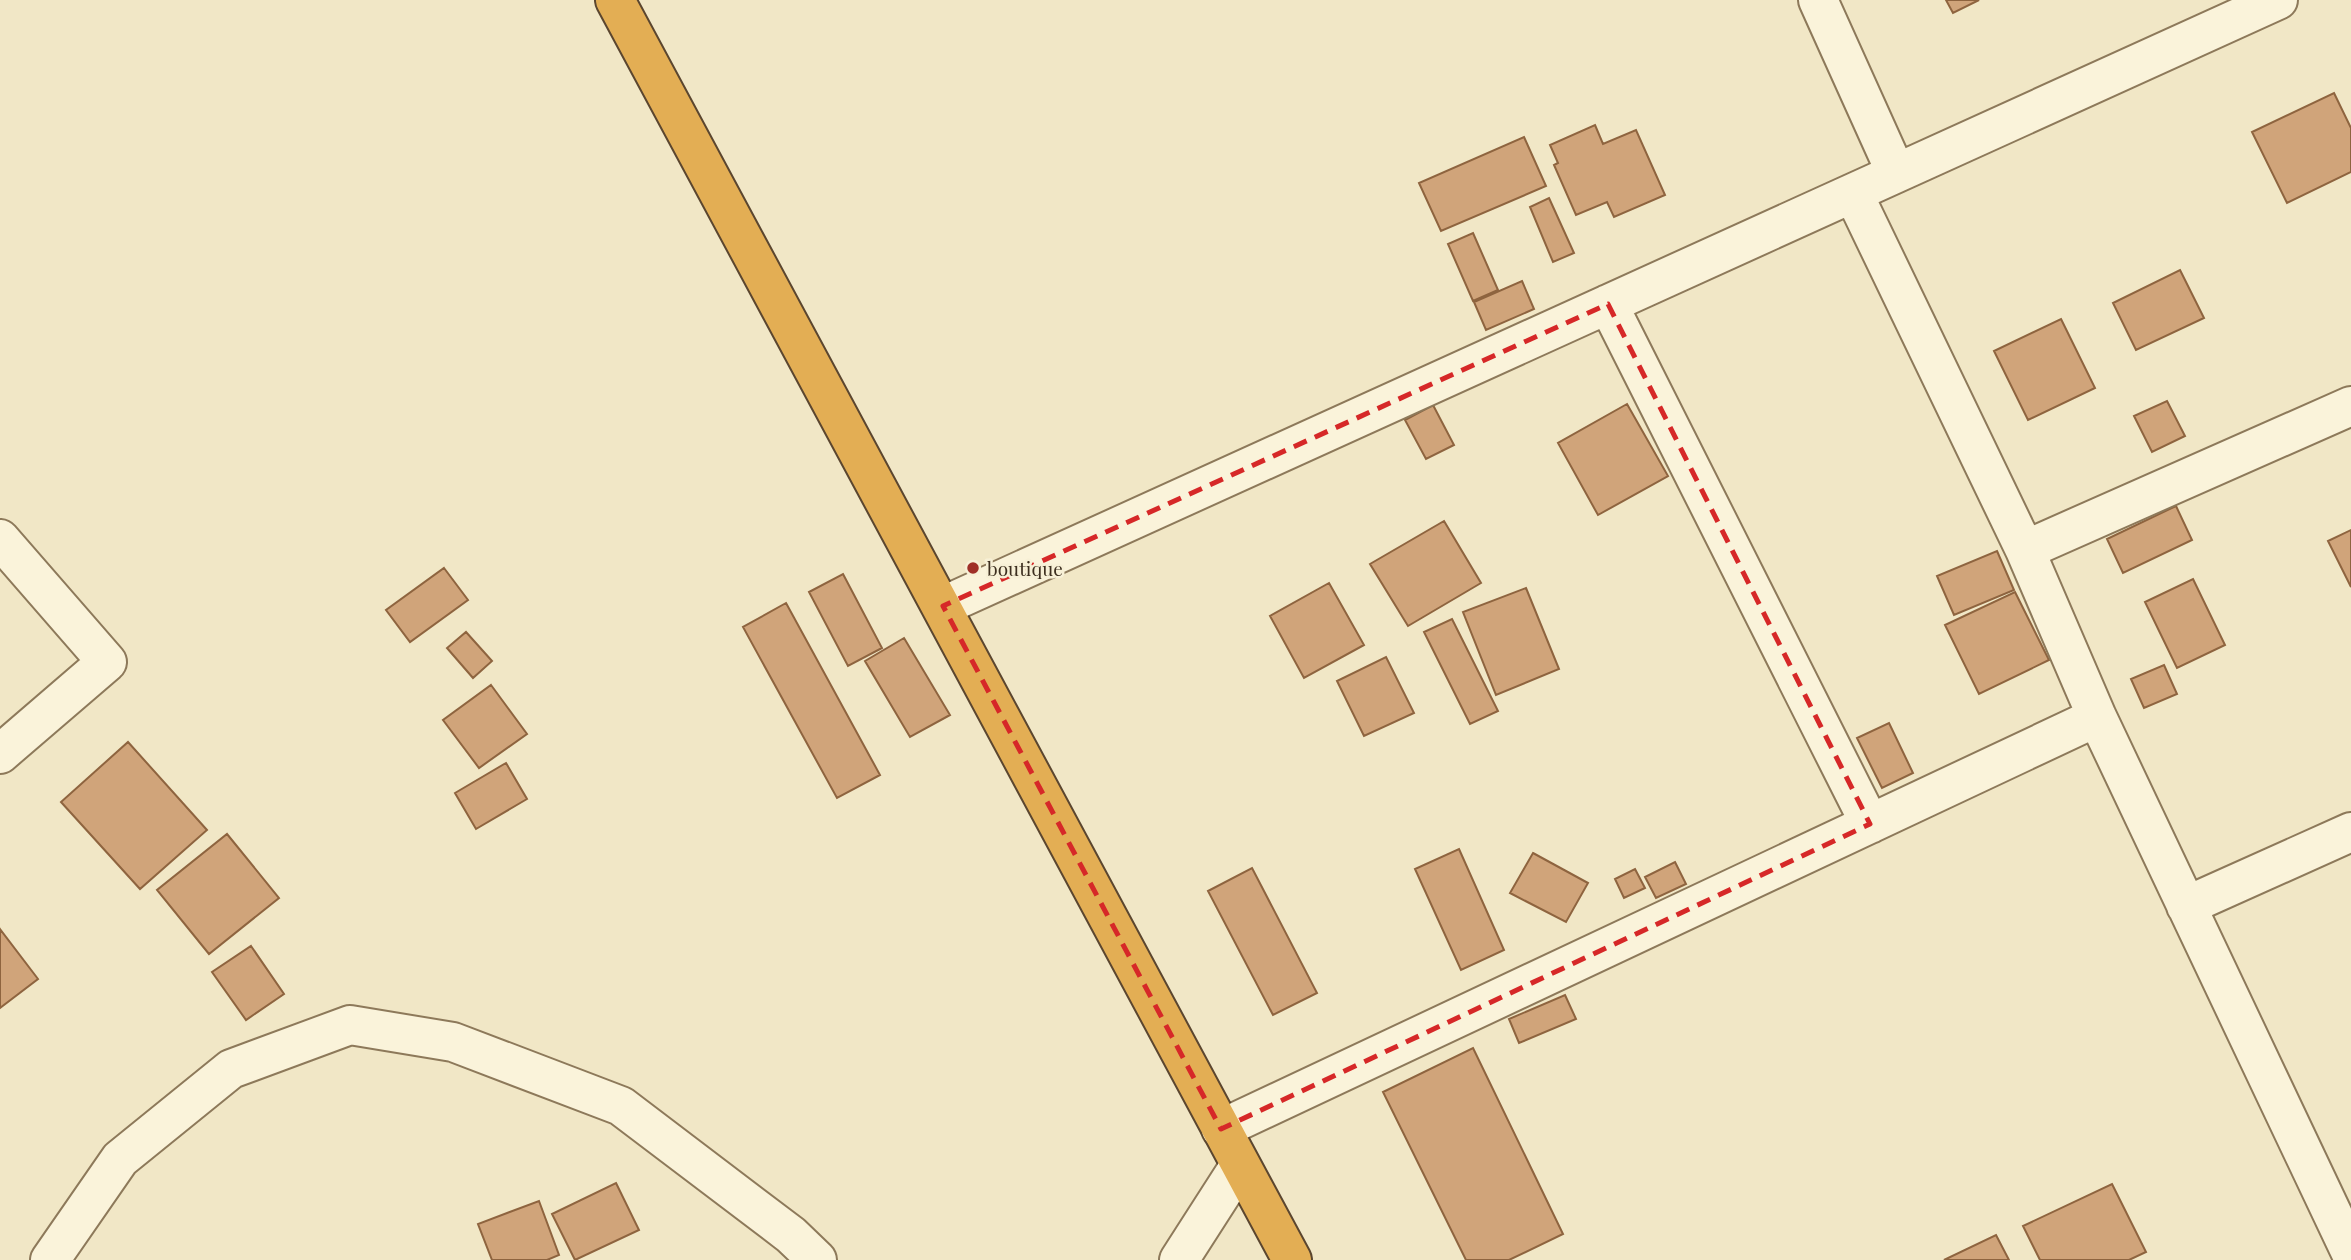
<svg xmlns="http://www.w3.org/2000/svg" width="2351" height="1260" font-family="'Playfair Display',serif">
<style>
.building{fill:#d0a47a;stroke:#8e643f;stroke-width:2}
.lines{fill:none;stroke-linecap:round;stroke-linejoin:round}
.street-casing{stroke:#8d795a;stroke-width:42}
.highway-casing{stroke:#5b462f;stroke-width:42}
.street{stroke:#faf3da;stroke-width:38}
.highway{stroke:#e3ae54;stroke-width:38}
.marked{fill:none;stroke:#d62828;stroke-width:5;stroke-dasharray:14 9;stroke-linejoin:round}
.poi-dot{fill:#9f2f27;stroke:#f7f0d6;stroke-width:2.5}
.labels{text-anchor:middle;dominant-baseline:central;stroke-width:5;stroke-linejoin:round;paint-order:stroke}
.poi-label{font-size:19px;fill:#3d2f1f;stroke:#f7f0d6;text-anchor:start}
</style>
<rect width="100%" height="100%" fill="#f1e7c6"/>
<!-- building -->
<path class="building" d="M1946 0H1979L1953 13Z
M2334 93 2351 128V172L2287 203 2252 132Z
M1595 125 1603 144 1636 130 1665 195 1614 217 1607 202 1576 215 1554 165 1558 163 1550 145Z
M1524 137 1546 186 1441 231 1419 183Z
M1549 198 1574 253 1553 262 1530 207Z
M1473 233 1498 290 1473 301 1448 244Z
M2180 270 2204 318 2136 350 2113 303Z
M1522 281 1534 309 1486 330 1474 302Z
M2061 319 2095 388 2028 420 1994 351Z
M2167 401 2185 436 2152 452 2134 416Z
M1627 404 1668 476 1598 515 1558 443Z
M1433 405 1454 445 1426 459 1405 420Z
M2176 506 2192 540 2123 573 2107 539Z
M1444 521 1481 583 1408 626 1370 564Z
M2351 530V587L2328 541Z
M1997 551 2014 590 1954 615 1937 576Z
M444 568 468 600 410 642 386 610Z
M843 574 882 648 848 666 809 592Z
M2193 579 2225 645 2177 668 2145 602Z
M1329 583 1364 645 1304 678 1270 616Z
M1526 588 1559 669 1496 695 1463 612Z
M2015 592 2049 660 1979 694 1945 625Z
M786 603 880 775 837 798 743 627Z
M1452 619 1498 711 1470 724 1424 632Z
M466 632 492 661 473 678 447 648Z
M904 638 950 715 910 737 865 661Z
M1386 657 1414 713 1364 736 1337 681Z
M2164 665 2177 694 2144 708 2131 679Z
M491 685 527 734 479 768 443 720Z
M1889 723 1913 773 1882 788 1857 738Z
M128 742 207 830 140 889 61 802Z
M506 763 527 799 476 829 455 793Z
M227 834 279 898 209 954 157 890Z
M1459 849 1504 950 1461 970 1415 869Z
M1533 853 1588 883 1566 922 1510 893Z
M1675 862 1686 884 1656 898 1645 877Z
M1252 868 1317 993 1273 1015 1208 891Z
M1635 869 1645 888 1624 898 1615 879Z
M0 929 38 979 0 1008Z
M251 946 284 994 246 1020 212 972Z
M1565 995 1576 1019 1519 1043 1509 1019Z
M1473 1048 1563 1234 1509 1260H1466L1383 1092Z
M616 1183 639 1230 575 1260 552 1214Z
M2112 1184 2146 1252 2129 1260H2040L2023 1226Z
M539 1201 559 1255 547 1260H492L478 1224Z
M1996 1235 2009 1260H1944Z"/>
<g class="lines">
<defs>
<path id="street" d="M1818 0 1896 173
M1853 193 2025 550 2097 717 2351 1253
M1608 304 1870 824
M0 539 107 662 0 754
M2025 550 2351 406
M943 606 2278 0
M2186 906 2351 832
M1221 1129 2097 717
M50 1260 120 1159 231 1069 350 1025 453 1042 621 1106 791 1235 817 1260
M1179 1260 1240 1165"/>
<path id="highway" d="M615 0 1292 1260"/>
</defs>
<!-- street casing -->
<use href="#street" class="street-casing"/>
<!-- highway casing -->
<use href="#highway" class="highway-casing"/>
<!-- street -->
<use href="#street" class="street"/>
<!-- highway -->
<use href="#highway" class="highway"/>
</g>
<!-- marked area -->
<path class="marked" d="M1608 304 1870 824 1221 1129 943 606Z"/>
<!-- markers -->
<circle class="poi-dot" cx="973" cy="568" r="7"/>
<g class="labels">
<!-- poi labels -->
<g class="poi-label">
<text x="987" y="568">boutique</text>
</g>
</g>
</svg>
